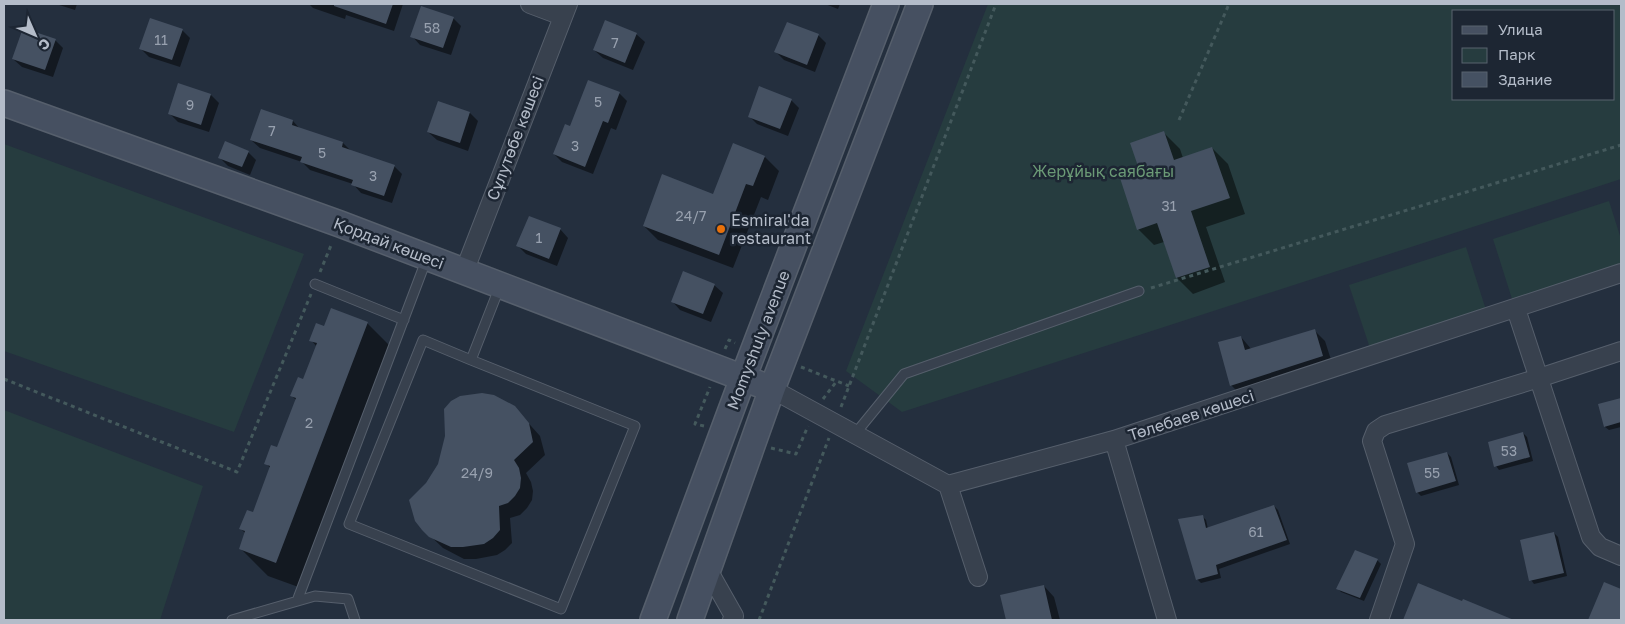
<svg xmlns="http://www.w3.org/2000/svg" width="1625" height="624" font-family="'Golos Text',sans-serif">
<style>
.green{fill:#263c3f;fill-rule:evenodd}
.shadow{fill:#0007}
.building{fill:#455162}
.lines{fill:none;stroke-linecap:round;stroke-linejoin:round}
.lane-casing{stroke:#565f6c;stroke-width:11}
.street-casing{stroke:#565f6c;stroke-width:20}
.secondary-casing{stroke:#565f6c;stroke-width:28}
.path{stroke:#44595c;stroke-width:3;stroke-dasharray:4 4;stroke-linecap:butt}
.lane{stroke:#38414e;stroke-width:9}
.street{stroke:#38414e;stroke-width:18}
.secondary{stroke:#465061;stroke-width:25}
.food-dot{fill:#e8710a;stroke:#1d2633;stroke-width:2}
.labels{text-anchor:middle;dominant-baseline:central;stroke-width:5;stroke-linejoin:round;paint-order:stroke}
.number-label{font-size:14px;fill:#98a1af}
.street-label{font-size:16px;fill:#b4bcc9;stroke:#1d2633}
.park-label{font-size:16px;fill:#6b9a76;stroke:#1d2633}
.poi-label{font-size:16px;fill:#b4bcc9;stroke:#1d2633;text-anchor:start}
</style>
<rect width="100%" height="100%" fill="#242f3e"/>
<!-- green -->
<path class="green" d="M988 4H1621V179L902 412 846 371ZM1454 11H1614V99H1454Z
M4 144 304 254 234 432 4 351Z
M1609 201 1621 239V266L1513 302 1493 239Z
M1466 247 1486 310 1370 348 1349 285Z
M4 410 203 486 160 620H4Z"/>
<!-- shadow -->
<path class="shadow" d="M56 4H77L75 10Z
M309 4H403L394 31 346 15 345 19 313 8Z
M825 4H840L838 9Z
M453 18 461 26 451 55 420 45 412 36Z
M182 30 190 38 180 67 149 57 141 49Z
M636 34 645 42 633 70 603 58 594 50Z
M818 35 826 43 815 72 784 60 776 52Z
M55 40 63 48 53 77 22 67 13 59Z
M619 93 627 101 616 130 611 128 593 174 562 162 554 154 570 127Z
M211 95 219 103 209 132 178 122 170 114Z
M791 100 799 108 788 136 757 124 749 116Z
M438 103 470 113 478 121 468 151 437 140 428 132Z
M293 121 300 129 343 143 351 151 394 166 402 174 392 203 361 193 353 184 310 170 302 162 260 148 251 140Z
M1164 133 1180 149 1183 158 1212 148 1228 164 1245 214 1206 227 1225 282 1193 294 1177 278 1164 242 1154 245 1138 229 1141 172Z
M248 152 256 160 250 175 228 166 220 158Z
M765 157 779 171 768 200 761 197 733 268 658 240 644 226 714 195Z
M560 229 568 238 557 266 526 254 518 246Z
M714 285 723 293 711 322 680 310 672 301Z
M367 323 395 351 304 589 268 576 240 548 246 534 241 529 253 514 271 469 266 463 278 449 297 401 292 396 304 381 317 347 311 340 324 328Z
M1314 330 1325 341 1333 366 1242 396 1231 385 1241 337 1252 350Z
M1621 399V427L1609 430 1605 427 1599 405Z
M514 407 540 436 545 455 526 473 531 482 533 491 532 500 527 508 520 515 510 518 512 543 505 550 497 555 476 559H464L443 548 423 529Z
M1523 433 1527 437 1533 461 1499 470 1496 466Z
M1447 453 1451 457 1459 485 1421 496 1417 492Z
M1274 506 1278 510 1290 544 1219 569 1221 578 1201 583 1197 579 1202 516 1206 520 1208 529Z
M1554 533 1558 537 1567 576 1534 584 1531 580Z
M1377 560 1381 564 1364 601 1341 592 1337 588Z
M1605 583 1621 590V620H1594L1591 617Z
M1418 585 1497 616 1495 620H1404Z
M1044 586 1054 597 1060 620H1007L1001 596Z"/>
<!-- building -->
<path class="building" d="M334 4H393L386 24 334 6Z
M421 6 454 17 443 48 410 37Z
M150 18 183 29 172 60 139 49Z
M605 20 637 33 625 63 593 50Z
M787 22 819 34 807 65 774 52Z
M23 28 56 39 45 70 12 59Z
M588 80 620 92 608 123 603 121 585 167 553 154 565 124 570 126Z
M178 83 211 94 201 125 168 114Z
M759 86 792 99 780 129 748 117Z
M438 101 470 112 460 143 427 132Z
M261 109 293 120 292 125 343 142 342 147 395 165 384 196 351 185 353 180 300 162 302 157 250 140Z
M1164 131 1174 160 1212 147 1230 198 1191 211 1210 267 1176 278 1157 223 1137 230 1120 178 1140 172 1130 143Z
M225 141 249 151 242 167 218 158Z
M733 143 765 156 753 186 746 184 719 255 643 226 662 174 713 194Z
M529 216 561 228 549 259 516 246Z
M683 271 715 284 703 314 671 302Z
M331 308 368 322 276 563 239 549 245 531 239 529 247 510 253 512 270 466 264 464 271 445 277 447 296 398 290 396 298 377 303 379 317 343 309 341 316 323 324 326Z
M1315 329 1323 356 1230 386 1218 342 1241 336 1245 350Z
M482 393 494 395 515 406 529 423 533 442 514 460 519 468 521 478 520 488 515 496 508 503 499 506 500 530 493 538 484 544 463 547H451L429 537 422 530 415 521 409 500 426 483 438 464 445 436 444 409 451 401 460 396Z
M1621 398V422L1604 427 1598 404Z
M1523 432 1530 457 1494 467 1488 442Z
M1447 452 1456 481 1416 493 1407 463Z
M1274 505 1287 540 1216 565 1218 574 1196 580 1178 519 1203 515 1206 528Z
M1554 532 1564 573 1529 581 1520 540Z
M1355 550 1378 559 1360 598 1336 589Z
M1604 582 1621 589V620H1588Z
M1418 583 1462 601 1463 599 1514 620H1403Z
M1044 585 1052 620H1006L1000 595Z"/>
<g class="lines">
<defs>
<path id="lane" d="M315 284 404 320
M471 360 635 426 561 609 349 524 423 340 471 360 500 286
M855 434 904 374 1139 291
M297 601 427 258
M232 620 315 596 348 599 355 620"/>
<path id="street" d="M530 4 562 16
M464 272 568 4
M1516 309 1591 537 1600 547 1621 556
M772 389 948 485 1114 440 1621 273
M1114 440 1167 620
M948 485 978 577
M708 570 734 616 732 620
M1379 620 1405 544 1372 441 1376 431 1385 425 1539 378 1621 351"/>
<path id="secondary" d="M4 103 340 224 772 389
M653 620 743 378 886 4
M690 620 772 389 920 4"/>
</defs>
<!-- lane casing -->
<use href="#lane" class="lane-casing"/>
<!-- street casing -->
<use href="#street" class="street-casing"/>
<!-- secondary casing -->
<use href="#secondary" class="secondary-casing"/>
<!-- path -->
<path class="path" d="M1179 120 1229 4
M320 272 332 243
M1151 288 1621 145
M725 349 729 340 735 343
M801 367 849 386
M4 379 237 472 311 294
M823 399 836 382
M841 407 996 4
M704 426 695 424 710 387
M771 448 796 454 808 426
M759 620 829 438"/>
<!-- lane -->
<use href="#lane" class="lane"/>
<!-- street -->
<use href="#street" class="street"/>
<!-- secondary -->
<use href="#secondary" class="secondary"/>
</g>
<!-- markers -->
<circle class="food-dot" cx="721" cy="229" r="5"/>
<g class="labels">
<!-- number labels -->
<g class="number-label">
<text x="432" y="27">58</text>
<text x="161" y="39">11</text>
<text x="615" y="42">7</text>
<text x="598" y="101">5</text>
<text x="190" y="104">9</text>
<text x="272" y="130">7</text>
<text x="575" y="145">3</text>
<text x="322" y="152">5</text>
<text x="373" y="175">3</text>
<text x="1169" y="205">31</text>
<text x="691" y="215">24/7</text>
<text x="539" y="237">1</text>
<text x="309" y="422">2</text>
<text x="1509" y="450">53</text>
<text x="477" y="472">24/9</text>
<text x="1432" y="472">55</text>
<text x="1256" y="531">61</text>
</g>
<!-- street labels -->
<g class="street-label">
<text transform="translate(515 138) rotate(-69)">Сұлутөбе көшесі</text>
<text transform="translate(389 243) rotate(21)">Қордай көшесі</text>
<text transform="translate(758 340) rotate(-69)">Momyshuly avenue</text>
<text transform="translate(1191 415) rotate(-18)">Төлебаев көшесі</text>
</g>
<!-- park labels -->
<g class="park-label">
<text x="1103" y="171">Жерұйық саябағы</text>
</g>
<!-- poi labels -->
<g class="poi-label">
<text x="731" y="220">Esmiral'da<tspan x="731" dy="18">restaurant</tspan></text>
</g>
</g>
<!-- border -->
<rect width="1625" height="624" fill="none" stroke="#b4bcc9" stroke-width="10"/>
<!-- legend -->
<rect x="1452" y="10" width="162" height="90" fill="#1d2633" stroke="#59626f"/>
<rect x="1462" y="26" width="25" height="8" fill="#465061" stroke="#59626f"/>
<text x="1498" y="35" font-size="15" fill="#b4bcc9">Улица</text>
<rect x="1462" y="48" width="25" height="15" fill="#263c3f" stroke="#59626f"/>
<text x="1498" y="60" font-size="15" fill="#b4bcc9">Парк</text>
<rect x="1462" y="72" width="25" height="15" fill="#455162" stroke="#59626f"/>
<text x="1498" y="85" font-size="15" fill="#b4bcc9">Здание</text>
<!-- north arrow -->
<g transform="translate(35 35) rotate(135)" stroke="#1d2633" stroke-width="4" paint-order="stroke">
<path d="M0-4L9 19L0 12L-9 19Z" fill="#b4bcc9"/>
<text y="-8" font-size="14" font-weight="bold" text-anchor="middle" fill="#b4bcc9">С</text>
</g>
</svg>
